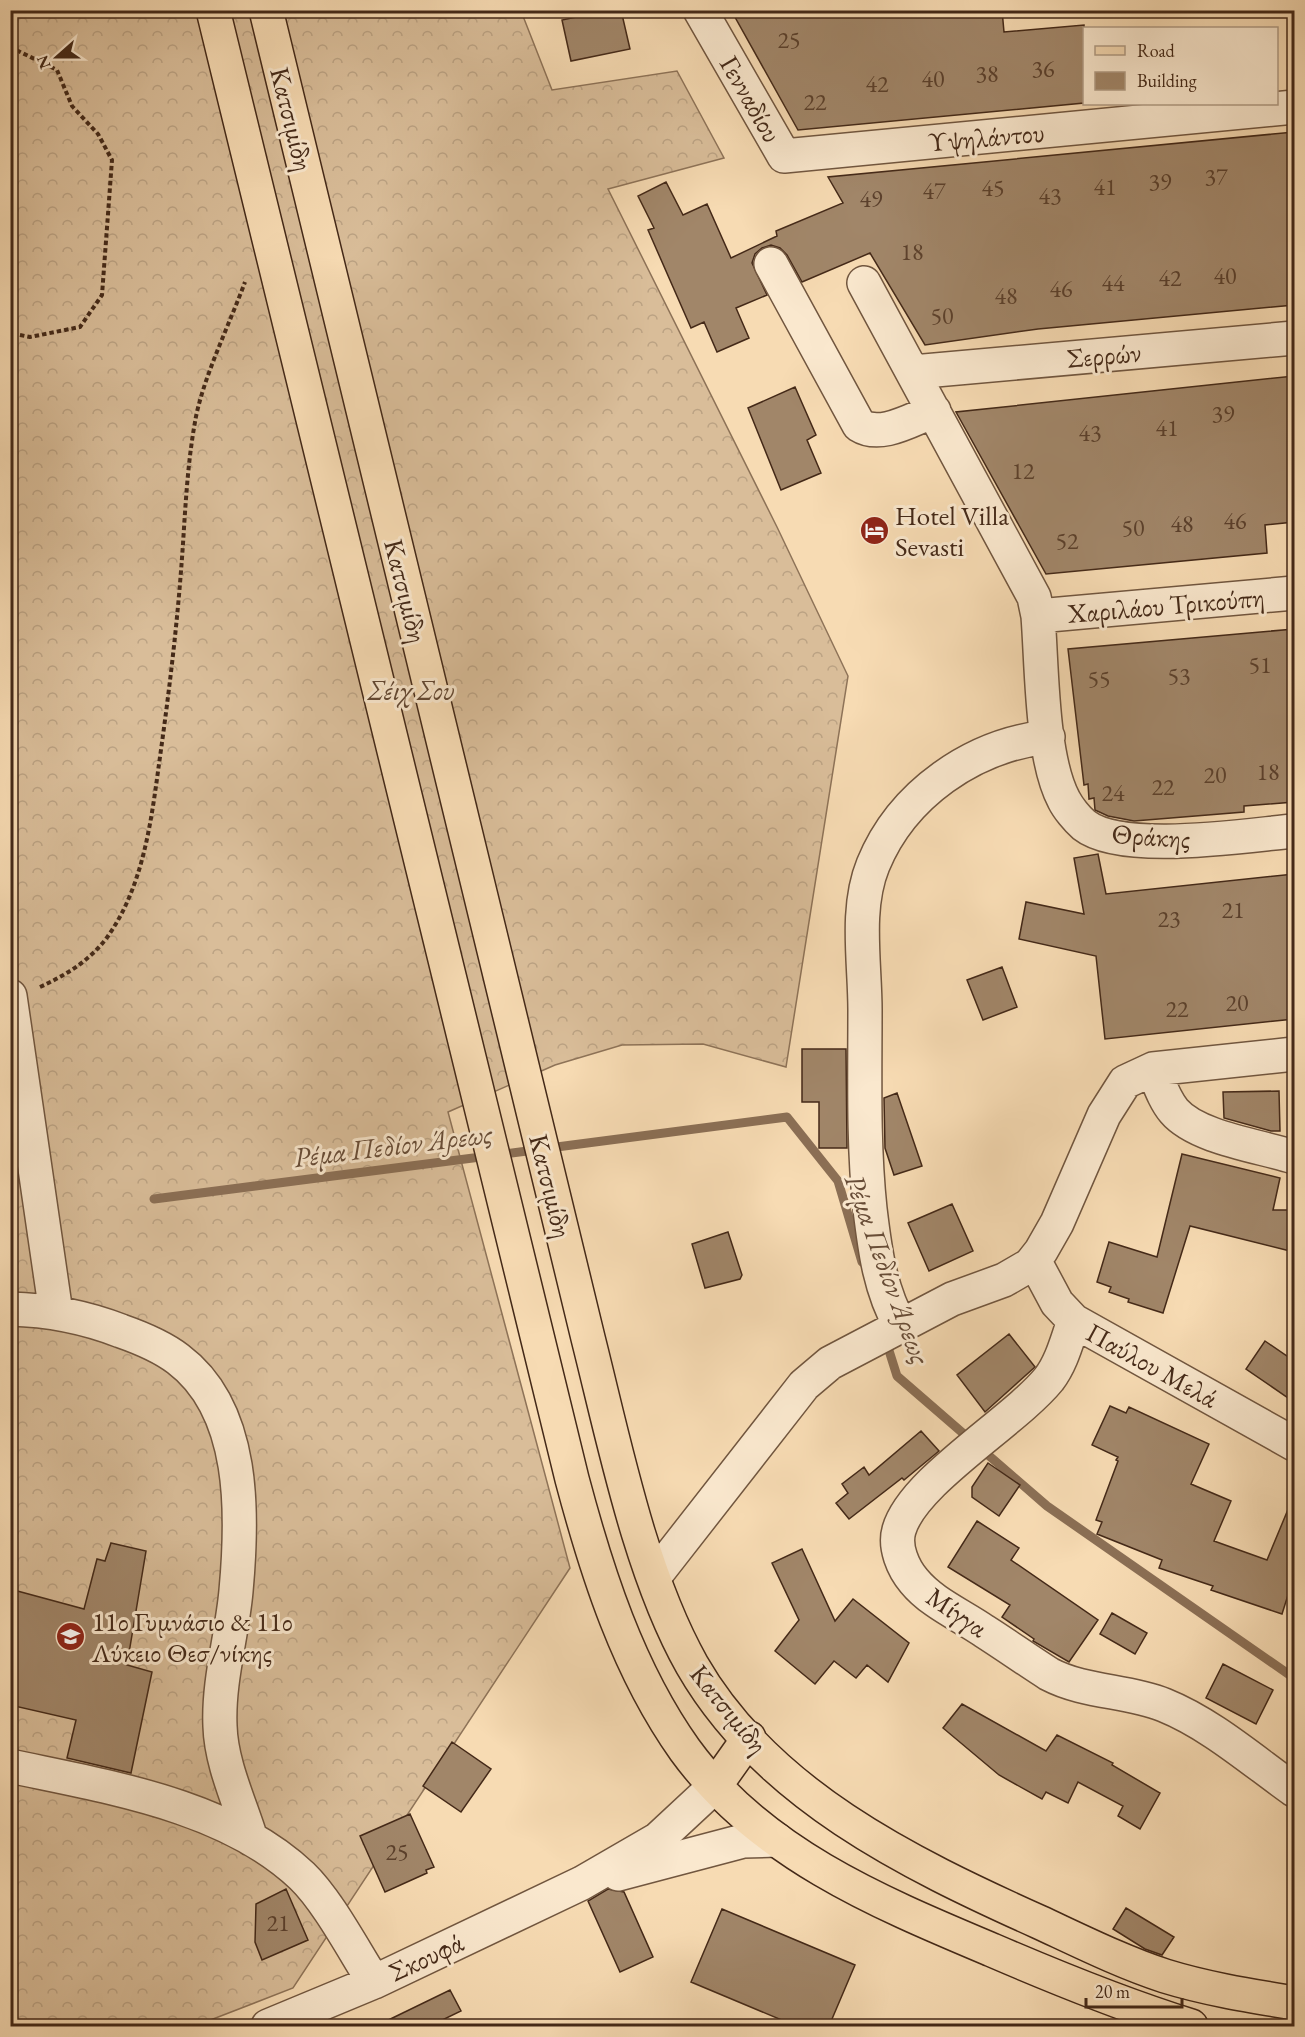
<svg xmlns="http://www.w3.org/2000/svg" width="1305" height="2037" font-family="'EB Garamond',serif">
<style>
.forest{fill:url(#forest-crowns);stroke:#8e7358;stroke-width:1.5}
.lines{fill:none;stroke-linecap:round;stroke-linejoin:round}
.stream{stroke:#8b6f55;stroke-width:9}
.building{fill:#a18669;stroke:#442918;stroke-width:1.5}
.minor-casing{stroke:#71563f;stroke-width:36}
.major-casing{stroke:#442918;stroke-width:36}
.path{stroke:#442918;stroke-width:4;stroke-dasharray:4.5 3;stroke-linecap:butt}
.minor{stroke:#fae8ce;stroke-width:33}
.major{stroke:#f7dbb3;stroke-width:33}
.labels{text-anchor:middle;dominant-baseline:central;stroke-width:6;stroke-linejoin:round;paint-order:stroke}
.number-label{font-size:24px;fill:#5b402c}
.street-label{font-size:27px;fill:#442918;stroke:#fae8ce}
.poi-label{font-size:27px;fill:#442918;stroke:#fae8ce;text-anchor:start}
.park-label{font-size:27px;font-style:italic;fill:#624732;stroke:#fae8ce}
.water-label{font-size:28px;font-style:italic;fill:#674c37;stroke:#fae8ce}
</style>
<defs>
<pattern id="forest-crowns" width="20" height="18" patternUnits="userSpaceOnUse" patternTransform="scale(1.5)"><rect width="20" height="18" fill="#d9bd99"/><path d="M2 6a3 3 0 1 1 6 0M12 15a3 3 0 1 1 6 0" fill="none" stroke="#bba283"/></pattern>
</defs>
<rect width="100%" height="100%" fill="#f7dbb3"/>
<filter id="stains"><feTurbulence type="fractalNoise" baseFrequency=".00333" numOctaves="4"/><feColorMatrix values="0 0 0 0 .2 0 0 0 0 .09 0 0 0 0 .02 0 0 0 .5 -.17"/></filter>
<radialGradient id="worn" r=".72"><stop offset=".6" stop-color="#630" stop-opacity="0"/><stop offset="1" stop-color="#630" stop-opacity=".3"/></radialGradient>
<!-- forest -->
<path class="forest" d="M11 11H521L552 90 677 71 724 158 608 189 777 527 848 676 786 1067 703 1044 622 1045 555 1065 448 1112 570 1568 293 1988 195 2026H11Z"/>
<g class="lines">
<!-- stream -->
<path class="stream" d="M549 1148 787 1117 838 1181 862 1262
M154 1199 535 1150
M886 1341 897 1376 1047 1506 1294 1678"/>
</g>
<!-- building -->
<path class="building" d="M610 10H621L630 49 571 61 562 20Z
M731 10H1002L1004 32 1084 25V103L798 130Z
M1294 132V305L1038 329 925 345 870 253 802 282 787 255 780 248 771 245 762 248 755 254 752 263 767 295 736 308 749 338 717 352 704 322 691 328 648 230 654 228 638 196 666 182 683 215 707 204 731 258 777 236 776 231 843 203 828 177Z
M1294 376V522L1265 525 1267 553 1046 574 956 412Z
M795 387 816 435 807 440 821 473 781 490 748 408Z
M1294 629V802L1244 806V812L1134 821 1108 816 1095 810 1094 798 1089 799 1088 784 1084 785 1068 649Z
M1098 854 1106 894 1294 874V1019L1105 1039 1096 956 1019 939 1026 902 1084 914 1074 858Z
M1002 967 1017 1007 983 1020 967 980Z
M802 1049H846L847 1148H819V1102H802Z
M1279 1091 1280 1131H1271L1224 1118 1223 1092Z
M897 1093 922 1166 894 1175 885 1148 884 1098Z
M1182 1154 1280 1178 1273 1210H1294V1252L1190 1226 1163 1313 1128 1302 1129 1299 1109 1292 1111 1287 1097 1282 1109 1242 1157 1257Z
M952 1204 973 1251 929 1271 908 1223Z
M728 1232 742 1275 740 1279 705 1288 692 1244Z
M1009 1334 1035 1367 985 1412 957 1375Z
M1265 1341 1294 1361V1402L1246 1369Z
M1110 1406 1126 1413 1129 1407 1209 1444 1191 1484 1231 1501 1214 1541 1267 1560 1294 1495V1576L1282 1614 1211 1590 1213 1586 1159 1568 1162 1560 1097 1534 1102 1522 1096 1520 1118 1461 1116 1460 1118 1457 1092 1445Z
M921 1431 939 1451 904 1480 902 1478 849 1519 836 1503 848 1493 842 1484 864 1467 869 1475Z
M988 1463 1020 1485 999 1516 972 1497V1487Z
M977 1521 1019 1548 1011 1560 1098 1620 1069 1662 1033 1641 1034 1639 1002 1617 1010 1605 948 1567Z
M111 1543 146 1551 127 1665 152 1672 131 1773 67 1758 76 1720 10 1705V1589L84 1609 97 1559 105 1561Z
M802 1549 835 1621 853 1599 909 1643 888 1682 867 1665 856 1678 834 1661 815 1684 775 1651 799 1620 772 1563Z
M1112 1613 1147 1633 1135 1654 1100 1634Z
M1223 1664 1273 1690 1256 1724 1206 1698Z
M962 1704 1046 1751 1057 1735 1113 1763 1112 1765 1160 1793 1140 1829 1118 1816 1123 1806 1078 1782 1068 1803 1046 1792 1042 1799 999 1775 943 1728Z
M452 1742 491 1769 461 1812 423 1786Z
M410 1814 434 1867 426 1870 427 1873 385 1892 360 1836Z
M286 1889 308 1940 262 1960 255 1942 256 1904Z
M608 1889 624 1892 653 1957 620 1972 588 1901Z
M1126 1908 1174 1937 1162 1955 1145 1949 1113 1929Z
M722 1909 855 1965 829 2026H796L691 1982Z
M450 1990 461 2011 430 2026H376Z"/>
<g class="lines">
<defs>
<path id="minor" d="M700 10 784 156 1294 107
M771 264 859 425C881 439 912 419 934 411
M864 283 1034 597 1038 616C1042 666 1041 757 1064 800 1068 808 1077 819 1084 825 1122 855 1247 835 1294 831
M913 372 1294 338
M1038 616 1294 593
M10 996 56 1313
M1153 1069C1159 1083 1164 1099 1174 1111 1197 1138 1260 1146 1294 1157
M1034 1260 1057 1303 1074 1321 1294 1444
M10 1309C49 1310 85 1317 121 1331 141 1338 161 1346 178 1359 246 1410 243 1515 236 1591 232 1636 218 1681 220 1726 221 1764 240 1803 251 1839
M1074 1321C1067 1340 1062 1362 1049 1379 1014 1422 913 1481 899 1530 894 1547 903 1568 914 1581 932 1603 961 1615 984 1631 1006 1645 1027 1660 1049 1674 1085 1693 1127 1690 1164 1705 1211 1724 1253 1761 1294 1790
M901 1327C880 1290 875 1251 870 1209 863 1142 865 1077 865 1010 865 963 855 909 873 865 902 794 973 745 1048 737
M654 1577 804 1385 830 1363 952 1299 1004 1280 1030 1265 1041 1251 1057 1223 1104 1115 1125 1082 1153 1069 1294 1054
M10 1766C108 1787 227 1805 302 1876 328 1901 354 1951 374 1982
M618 1874 743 1841 777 1840
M268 2026 374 1982 582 1883 658 1839 715 1786"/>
<path id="major" d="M213 10 572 1479C597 1573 628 1670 685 1750 760 1853 878 1902 992 1950 1057 1978 1123 2005 1191 2026
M266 10 588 1338C614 1441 640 1573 692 1665 766 1794 908 1863 1039 1922 1080 1941 1122 1962 1165 1976 1207 1989 1252 1996 1294 2003
M715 1786 749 1738"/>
</defs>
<!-- minor casing -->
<use href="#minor" class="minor-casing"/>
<!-- major casing -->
<use href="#major" class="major-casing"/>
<!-- path -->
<path class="path" d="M10 47 57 70 72 106 98 134 112 160 102 295 80 327 30 337 10 333
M40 987C66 975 91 960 108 936 143 886 151 823 159 764 168 700 176 636 181 571 185 522 186 472 195 422 202 380 230 323 245 282"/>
<!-- minor -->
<use href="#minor" class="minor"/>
<!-- major -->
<use href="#major" class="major"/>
</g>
<!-- icons -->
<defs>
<symbol id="hotel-disc" viewBox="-11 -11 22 22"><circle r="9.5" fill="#8f2418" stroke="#fae8ce"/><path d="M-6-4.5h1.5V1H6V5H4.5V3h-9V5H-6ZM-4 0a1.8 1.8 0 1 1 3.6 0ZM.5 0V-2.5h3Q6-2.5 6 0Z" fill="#fff"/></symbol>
<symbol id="school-disc" viewBox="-11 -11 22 22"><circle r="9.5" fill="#8f2418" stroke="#fae8ce"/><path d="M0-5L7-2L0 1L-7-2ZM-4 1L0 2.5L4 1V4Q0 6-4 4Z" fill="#fff"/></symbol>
</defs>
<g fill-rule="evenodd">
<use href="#hotel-disc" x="858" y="514" width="33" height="33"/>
<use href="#school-disc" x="54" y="1620" width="33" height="33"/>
</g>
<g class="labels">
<!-- number labels -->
<g class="number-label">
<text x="789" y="39">25</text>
<text x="1043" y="68">36</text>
<text x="987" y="73">38</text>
<text x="933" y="78">40</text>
<text x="877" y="83">42</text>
<text x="815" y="101">22</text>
<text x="1216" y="176">37</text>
<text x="1160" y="181">39</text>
<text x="1105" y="186">41</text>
<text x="993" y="187">45</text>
<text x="934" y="190">47</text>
<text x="1050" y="195">43</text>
<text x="871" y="198">49</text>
<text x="912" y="251">18</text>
<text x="1225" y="275">40</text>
<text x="1170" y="277">42</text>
<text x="1113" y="282">44</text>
<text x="1061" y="288">46</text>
<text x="1006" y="295">48</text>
<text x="942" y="315">50</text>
<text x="1223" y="413">39</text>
<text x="1167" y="427">41</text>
<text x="1090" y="432">43</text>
<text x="1023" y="470">12</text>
<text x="1235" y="520">46</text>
<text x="1182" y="523">48</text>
<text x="1133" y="527">50</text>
<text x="1067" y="540">52</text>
<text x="1260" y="664">51</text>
<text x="1179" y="675">53</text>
<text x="1099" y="678">55</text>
<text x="1268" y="771">18</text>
<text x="1215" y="774">20</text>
<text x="1163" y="786">22</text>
<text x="1113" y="792">24</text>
<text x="1233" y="909">21</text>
<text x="1169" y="918">23</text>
<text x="1237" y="1002">20</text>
<text x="1177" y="1008">22</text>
<text x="397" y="1851">25</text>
<text x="278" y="1922">21</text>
</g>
<!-- street labels -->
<g class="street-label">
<text transform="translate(751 99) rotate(60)">Γενναδίου</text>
<text transform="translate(292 119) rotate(76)">Κατσιμίδη</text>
<text transform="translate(986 137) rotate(-5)">Υψηλάντου</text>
<text transform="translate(1104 355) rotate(-5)">Σερρών</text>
<text transform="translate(406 591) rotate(76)">Κατσιμίδη</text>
<text transform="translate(1166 605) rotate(-5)">Χαριλάου Τρικούπη</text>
<text transform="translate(1151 836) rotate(4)">Θράκης</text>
<text transform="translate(551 1186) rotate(76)">Κατσιμίδη</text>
<text transform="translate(1152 1365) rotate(29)">Παύλου Μελά</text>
<text transform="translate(957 1612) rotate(34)">Μίγγα</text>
<text transform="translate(729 1709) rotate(51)">Κατσιμίδη</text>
<text transform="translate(426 1957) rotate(-25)">Σκουφά</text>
</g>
<!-- poi labels -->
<g class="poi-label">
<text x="895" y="515">Hotel Villa<tspan x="895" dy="31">Sevasti</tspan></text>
<text x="92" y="1621">11ο Γυμνάσιο &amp; 11ο<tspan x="92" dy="31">Λύκειο Θεσ/νίκης</tspan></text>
</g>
<!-- park labels -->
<g class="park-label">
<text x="411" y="690">Σέιχ Σου</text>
</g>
<!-- water labels -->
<g class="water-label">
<text transform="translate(393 1145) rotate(-7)">Ρέμα Πεδίον Άρεως</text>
<text transform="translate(888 1269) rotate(70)">Ρέμα Πεδίον Άρεως</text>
</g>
</g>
<!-- margin -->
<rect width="1305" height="2037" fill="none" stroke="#f7dbb3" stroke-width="36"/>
<rect x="12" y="12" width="1281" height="2013" fill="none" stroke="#442918" stroke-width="3"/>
<rect x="18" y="18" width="1269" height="2001" fill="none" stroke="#442918" stroke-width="1.5"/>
<!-- legend -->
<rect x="1083" y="27" width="195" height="78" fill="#fae8ce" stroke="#b19c85" stroke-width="1.5"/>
<rect x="1095" y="46" width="30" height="9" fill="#f7dbb3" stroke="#b19c85" stroke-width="1.5"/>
<text x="1137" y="57" font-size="18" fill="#442918">Road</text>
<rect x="1095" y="72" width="30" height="18" fill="#a18669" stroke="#b19c85" stroke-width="1.5"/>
<text x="1137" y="87" font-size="18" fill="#442918">Building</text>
<!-- north arrow -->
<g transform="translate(57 57) rotate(249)" stroke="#fae8ce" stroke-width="4.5" paint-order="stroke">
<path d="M0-4.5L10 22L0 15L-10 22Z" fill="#442918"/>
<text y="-9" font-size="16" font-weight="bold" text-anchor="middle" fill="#442918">N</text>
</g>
<!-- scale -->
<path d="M1086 1998v9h96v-9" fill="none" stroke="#442918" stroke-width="3"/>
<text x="1095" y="1998" font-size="18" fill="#442918" stroke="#fae8ce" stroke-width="4.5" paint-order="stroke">20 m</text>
<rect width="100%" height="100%" filter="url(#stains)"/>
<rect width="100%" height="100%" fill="url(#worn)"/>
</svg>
